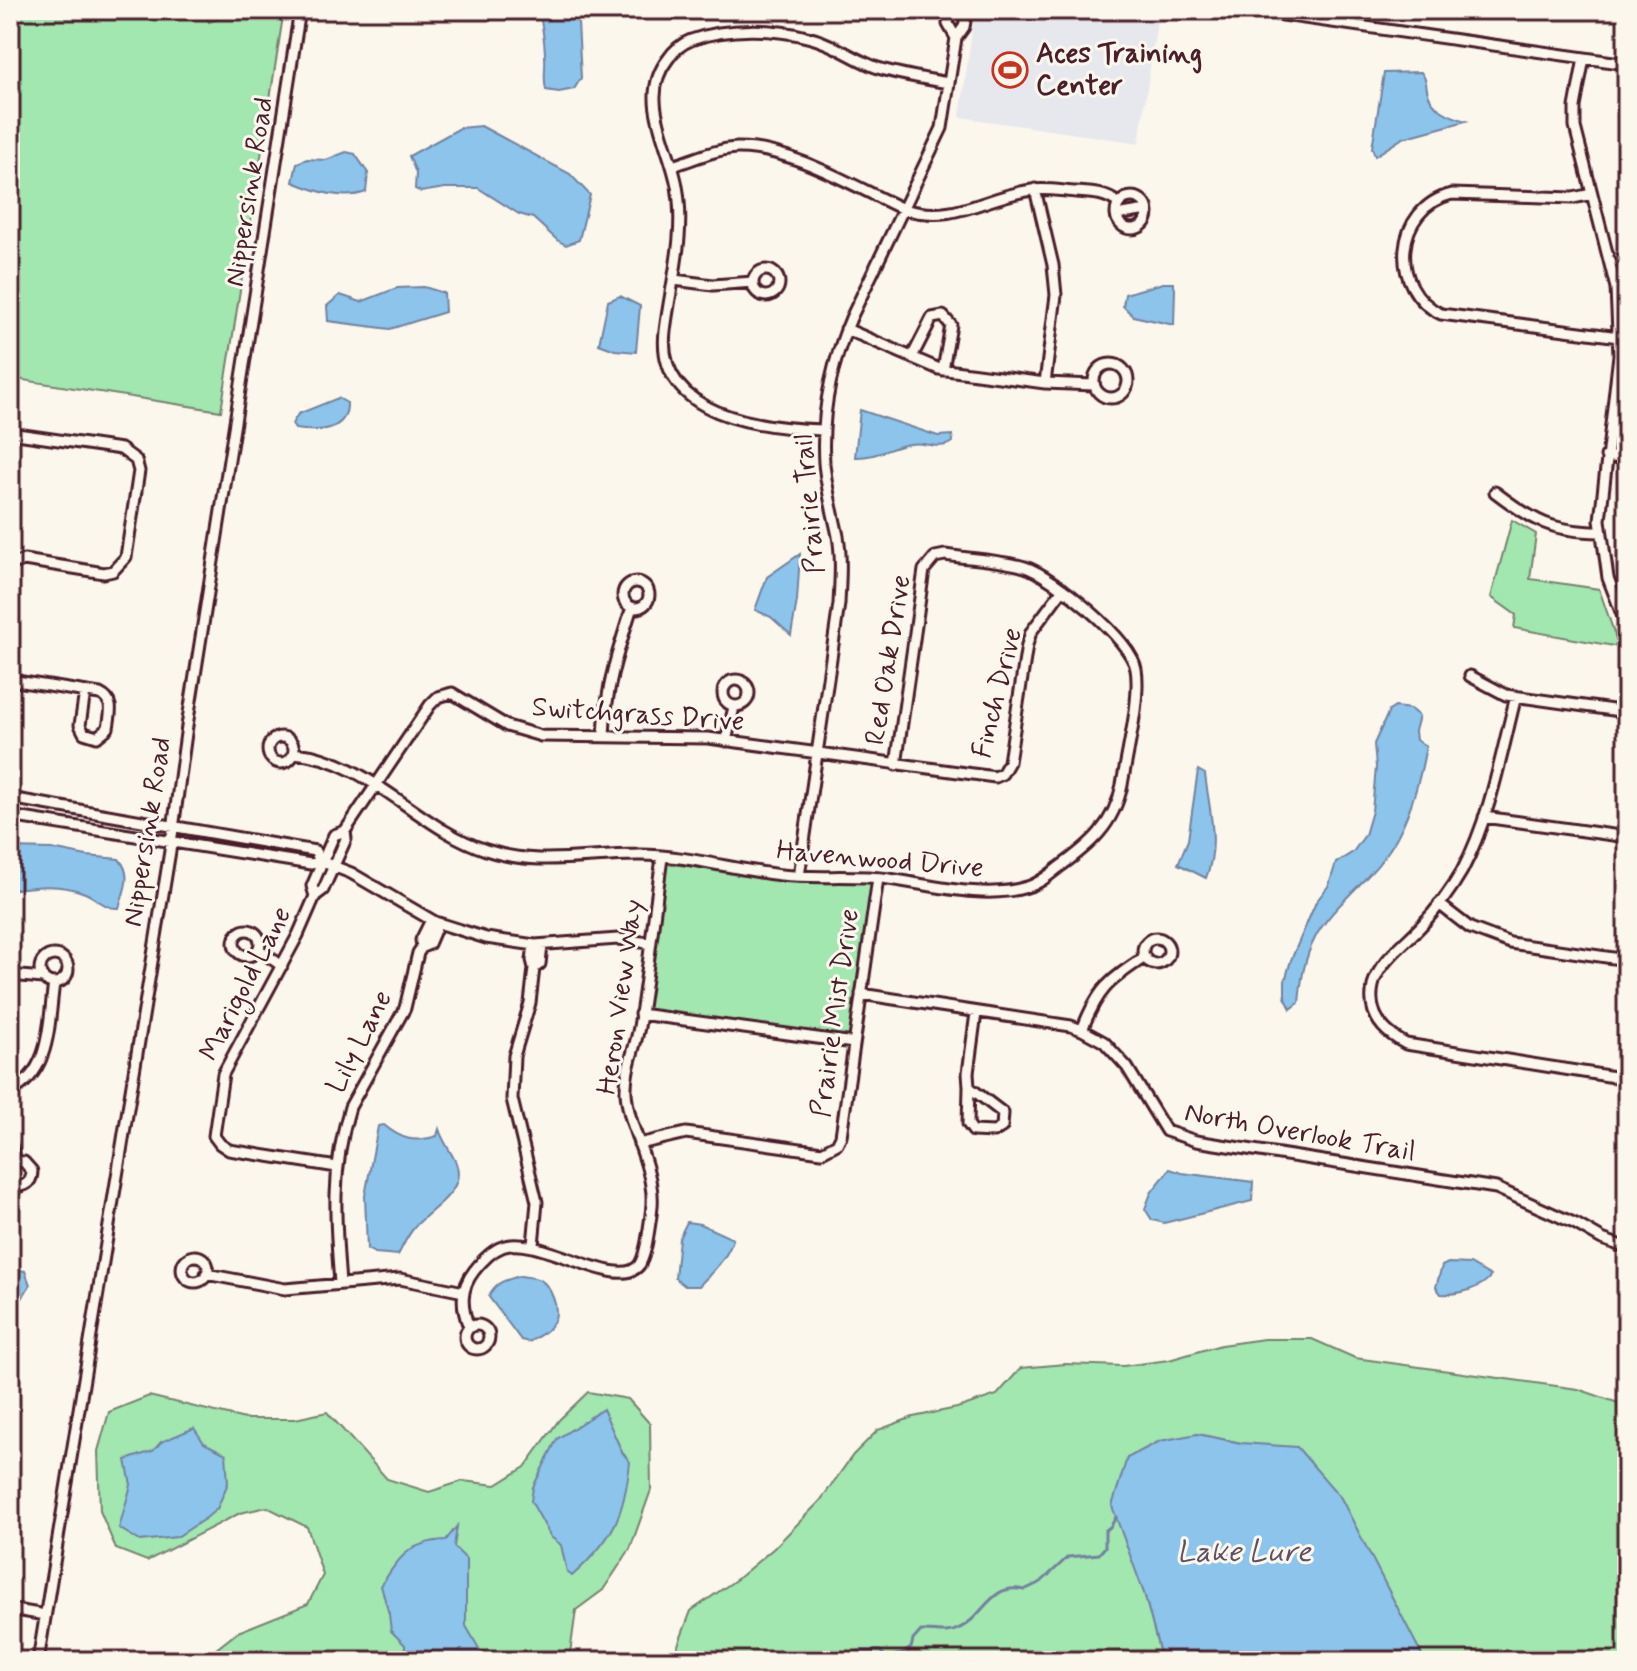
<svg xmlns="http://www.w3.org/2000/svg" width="1637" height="1671" font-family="Mynerve,sans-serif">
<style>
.built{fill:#e7e7ee}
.green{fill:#a2e6b0;stroke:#76826e;stroke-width:2}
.water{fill:#8cc4eb;stroke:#72829e;stroke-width:2}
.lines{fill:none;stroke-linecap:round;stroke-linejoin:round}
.stream{stroke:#72829e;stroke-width:3}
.minor-casing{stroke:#4a1f2b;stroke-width:15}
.minor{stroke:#fbf7ec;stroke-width:9}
.labels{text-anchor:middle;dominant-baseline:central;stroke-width:6;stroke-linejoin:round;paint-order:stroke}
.poi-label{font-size:28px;font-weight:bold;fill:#4a1f2b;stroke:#fbf7ec;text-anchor:start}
.street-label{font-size:28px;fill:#4a1f2b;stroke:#fbf7ec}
.water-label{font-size:30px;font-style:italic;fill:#5e5165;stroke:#fbf7ec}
</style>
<rect width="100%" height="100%" fill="#fbf7ec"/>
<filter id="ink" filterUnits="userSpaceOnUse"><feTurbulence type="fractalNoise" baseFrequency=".0125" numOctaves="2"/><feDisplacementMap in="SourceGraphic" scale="16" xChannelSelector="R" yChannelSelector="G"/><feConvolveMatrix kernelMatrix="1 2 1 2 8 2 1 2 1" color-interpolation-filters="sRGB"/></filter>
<g filter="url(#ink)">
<!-- built -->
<path class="built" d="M975 10H1084L1157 21 1139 143 960 117Z"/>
<!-- green -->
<path class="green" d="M10 10H204L209 22 243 10H284L221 411 10 378Z
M1512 520 1536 534 1530 579 1599 589 1619 647 1514 628 1516 615 1491 597Z
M666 863 799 882H872L850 1037 645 1009Z
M1264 1339H1312L1355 1358 1578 1389 1627 1406V1661H1425L1241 1443 1197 1434 1145 1596 1162 1661H672L691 1611 737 1579 774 1548 820 1501 853 1455 878 1430 913 1417 957 1408 997 1395 1021 1368 1065 1364 1123 1366 1169 1360 1221 1345Z
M588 1392 628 1399 650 1424 651 1490 630 1549 603 1590 576 1610 569 1661H186L211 1653 238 1632 308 1604 323 1575 307 1527 267 1507 240 1513 147 1561 116 1549 100 1511 98 1451 109 1412 149 1396 245 1419H295L327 1412 387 1479 429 1492 463 1481 496 1485 525 1467 559 1420Z"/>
<!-- water -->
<path class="water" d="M539 10H582L578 22 581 78 574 89 559 92 546 90C543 78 546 69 545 57 545 41 542 25 539 10Z
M1421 72C1426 79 1426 82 1427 90 1431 109 1450 116 1466 121L1403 138 1375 156 1372 148 1384 73Z
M481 126 570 174 590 195 579 240 566 245 557 240 533 218 519 214 478 188H445L421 192 415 189 416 173 409 156 460 128Z
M346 152 355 154 368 173 366 192C343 201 315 191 293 182L297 163 307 159 326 160Z
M1163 283H1173L1175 289 1174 325 1133 316 1123 306 1125 294Z
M424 287 444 293 445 312 390 329 328 321 327 306 340 295 361 302 397 288Z
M620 296 640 306 636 352 615 350 599 344 608 301Z
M338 398 347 403C348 432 317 432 295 429L292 424 298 414Z
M860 410 938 436 952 435 953 442C939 451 925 441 910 444 890 447 876 458 855 457Z
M800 554 797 601 791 635 771 617 755 610 767 577Z
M1395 707 1410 709 1419 716 1415 731 1416 740 1426 746C1420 780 1411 814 1393 844 1373 878 1332 905 1315 938 1304 959 1301 981 1299 1003L1291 1009 1285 997V981L1291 960 1316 902 1329 885 1336 863 1353 852 1365 835 1372 811 1376 767 1374 744 1389 711Z
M1198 770 1205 774C1209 810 1220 843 1206 878L1178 864 1188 840Z
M10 848 52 849 87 856 119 859C133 875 124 890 119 908 105 909 97 898 85 893 60 883 36 886 10 890Z
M384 1125C402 1140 415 1143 437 1136L439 1129C443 1142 451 1151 456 1163 467 1192 429 1209 414 1228 407 1236 403 1246 398 1255L375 1253 367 1249 365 1196 378 1126Z
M1170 1169 1182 1173 1253 1182 1252 1201 1164 1223 1152 1220 1145 1209 1151 1193Z
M687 1222 700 1224 733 1239C728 1258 712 1272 699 1286H685L675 1278 679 1238Z
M1448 1263 1470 1264 1491 1276C1481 1289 1457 1295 1441 1294L1436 1287 1442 1266Z
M10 1269 25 1271 30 1285 17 1307 10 1350Z
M520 1276C526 1277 535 1277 540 1280 551 1286 560 1309 554 1321 549 1332 538 1336 529 1342L521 1340 489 1297C494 1282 506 1280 520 1276Z
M603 1409 622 1452 630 1462C624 1517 613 1539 572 1576L567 1572 561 1545 551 1537 531 1501 533 1487 557 1439Z
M194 1428 204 1443 226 1454 228 1483 217 1509 206 1518 177 1537 140 1541 119 1528 131 1485 126 1460 153 1451 161 1442Z
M1197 1434 1241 1443 1297 1447 1341 1498 1425 1661H1162L1145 1596 1112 1506 1127 1458 1160 1441Z
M457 1526 454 1547 466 1559V1626L485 1659 491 1661H405V1645L391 1631 389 1614 381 1586C400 1556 409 1542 446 1540Z"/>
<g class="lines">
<!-- stream -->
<path class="stream" d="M853 1661 859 1651H880L886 1657 902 1654 911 1648 913 1640 921 1631C934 1630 946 1635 958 1629 984 1618 991 1581 1024 1590L1041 1582 1068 1557 1099 1554 1105 1547V1531L1111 1526 1116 1517"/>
<defs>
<path id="minor" d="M950 10 948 24 956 38
M1247 10 1627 64
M1584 58 1575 107V127L1616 288 1619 355 1600 520 1608 578 1627 627
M672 166C692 160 715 149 737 148 791 147 855 187 903 209 957 224 982 197 1032 190 1046 188 1062 191 1076 192 1092 193 1105 193 1118 203
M1035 189 1053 265 1056 295 1045 383
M1592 194 1573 198 1452 194C1394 208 1388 289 1441 314L1627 338
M1116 213a16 16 0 1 1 32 0a16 16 0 1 1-32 0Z
M1116 215 1147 210
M753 283a13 13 0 1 1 26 0a13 13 0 1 1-26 0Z
M674 280 713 285 753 282
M846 329 939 369 1045 383 1094 385
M912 357 932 318 943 316 951 325 943 370
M1094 381a17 17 0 1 1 34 0a17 17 0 1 1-34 0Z
M823 430C763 428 655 417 665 331 671 282 686 235 677 186 670 145 637 98 668 59 674 50 681 44 691 40 728 27 774 28 811 38 835 44 855 60 878 68 901 75 925 79 949 83
M10 433 121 449 136 460 139 471 126 557 113 571 104 573 24 560 10 565
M1606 456 1627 459
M1495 492C1533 521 1553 532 1601 532
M623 595a13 13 0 1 1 26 0a13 13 0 1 1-26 0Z
M1470 676 1506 695 1627 712
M723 693a13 13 0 1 1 26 0a13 13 0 1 1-26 0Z
M10 680 100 694C115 701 110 714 108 728L97 737 84 733 80 725 85 692
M1516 696C1501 755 1490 818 1462 871 1451 890 1437 909 1422 925 1406 943 1378 962 1373 986 1367 1014 1383 1032 1406 1044L1627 1079
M604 736C606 686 617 654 632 607
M268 750a13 13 0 1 1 26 0a13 13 0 1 1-26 0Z
M726 741 734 707
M294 753C369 759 417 828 486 850 537 867 585 855 637 855 681 854 735 870 781 875 817 879 853 874 889 879 931 885 986 900 1027 887 1039 884 1049 875 1058 868 1090 845 1114 825 1122 785 1127 753 1141 698 1136 669 1131 639 1053 576 1025 567 1000 560 971 559 945 555L935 557 924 570 896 765
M10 798 315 851 320 861
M10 816 311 864 320 861
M1484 817 1627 837
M345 831 430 705 438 697 452 693 507 726 541 736 708 738 995 777 1002 774 1009 762 1027 645 1031 632 1063 589
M320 861 351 873 435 922 486 938 535 945 618 939 650 943
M799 876 839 604C840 581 842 559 838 536 833 512 826 487 824 463 821 411 831 365 851 318L942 128 956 38 964 27 967 10
M315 896 323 890 346 839 345 831
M1439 904 1470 928 1510 943 1627 960
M234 943a13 13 0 1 1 26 0a13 13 0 1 1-26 0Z
M1143 951a13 13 0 1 1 26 0a13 13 0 1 1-26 0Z
M422 947 421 940 431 920
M258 949 282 966
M40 969a14 14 0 1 1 28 0a14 14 0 1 1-28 0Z
M534 968 540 964 542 945
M10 975 43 978
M861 994 1071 1026 1082 1030 1104 1042 1127 1067 1166 1131 1196 1141 1496 1188 1576 1224 1602 1239 1627 1248
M640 1014 854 1043
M1082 1030C1098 989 1108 981 1145 957
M969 1087 1003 1113 1002 1127 994 1132 973 1131 968 1124Z
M969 1087 968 1073 976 1013
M10 1092C52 1071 48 1024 54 983
M10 1142 16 1161
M639 1144 686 1133 822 1152 837 1144 841 1136 878 878
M10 1166 16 1161 24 1162 32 1171C32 1185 20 1190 10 1182
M337 1167 229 1150 220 1144 214 1136 223 1074 298 935 315 896 312 886 334 835 345 831
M533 1245 537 1202 512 1099 514 1056 530 1003 534 968 532 960 534 945
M182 1269a13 13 0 1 1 26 0a13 13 0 1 1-26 0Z
M206 1274 285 1289 400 1279 464 1292
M340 1283C335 1221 331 1169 350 1107L405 1008 418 953 422 947 429 944 438 923
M465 1337a12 12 0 1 1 24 0a12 12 0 1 1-24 0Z
M469 1327C461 1307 460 1289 474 1271 481 1262 491 1251 502 1247 536 1232 620 1294 640 1264 646 1253 647 1241 649 1229 651 1215 654 1201 651 1186 647 1154 628 1125 626 1092 625 1070 635 1049 639 1027 648 971 654 914 662 858
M10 1609 45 1615
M38 1661 170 851 187 726 300 10"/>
</defs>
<!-- minor casing -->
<use href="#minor" class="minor-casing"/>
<!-- minor -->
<use href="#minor" class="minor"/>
</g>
</g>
<!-- icons -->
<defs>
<symbol id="stadium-ring" viewBox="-11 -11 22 22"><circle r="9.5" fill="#fbf7ec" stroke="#c8321e" stroke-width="1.5"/><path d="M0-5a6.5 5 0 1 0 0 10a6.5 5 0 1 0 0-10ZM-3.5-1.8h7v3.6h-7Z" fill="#c8321e"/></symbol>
</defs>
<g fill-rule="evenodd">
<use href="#stadium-ring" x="990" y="50" width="40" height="40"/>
</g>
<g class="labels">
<!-- poi labels -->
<g class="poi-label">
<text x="1036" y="54">Aces Training<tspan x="1036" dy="32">Center</tspan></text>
</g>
<!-- street labels -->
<g class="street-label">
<text transform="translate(250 192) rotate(-81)">Nippersink Road</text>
<text transform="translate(810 504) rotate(-95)">Prairie Trail</text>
<text transform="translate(889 660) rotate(-81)">Red Oak Drive</text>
<text transform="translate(998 693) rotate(-76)">Finch Drive</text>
<text transform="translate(638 715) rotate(4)">Switchgrass Drive</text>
<text transform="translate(148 832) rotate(-81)">Nippersink Road</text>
<text transform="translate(880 860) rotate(5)">Havenwood Drive</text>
<text transform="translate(246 984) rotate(-63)">Marigold Lane</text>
<text transform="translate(621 997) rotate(-82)">Heron View Way</text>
<text transform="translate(836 1013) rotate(-82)">Prairie Mist Drive</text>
<text transform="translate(360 1042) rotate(-63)">Lily Lane</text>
<text transform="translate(1300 1133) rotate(10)">North Overlook Trail</text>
</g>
<!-- water labels -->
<g class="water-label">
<text x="1244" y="1552">Lake Lure</text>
</g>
</g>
<!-- margin -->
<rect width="1637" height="1671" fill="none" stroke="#fbf7ec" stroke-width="40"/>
<rect x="20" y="20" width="1597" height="1631" fill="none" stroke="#4a1f2b" stroke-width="3" filter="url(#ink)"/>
</svg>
